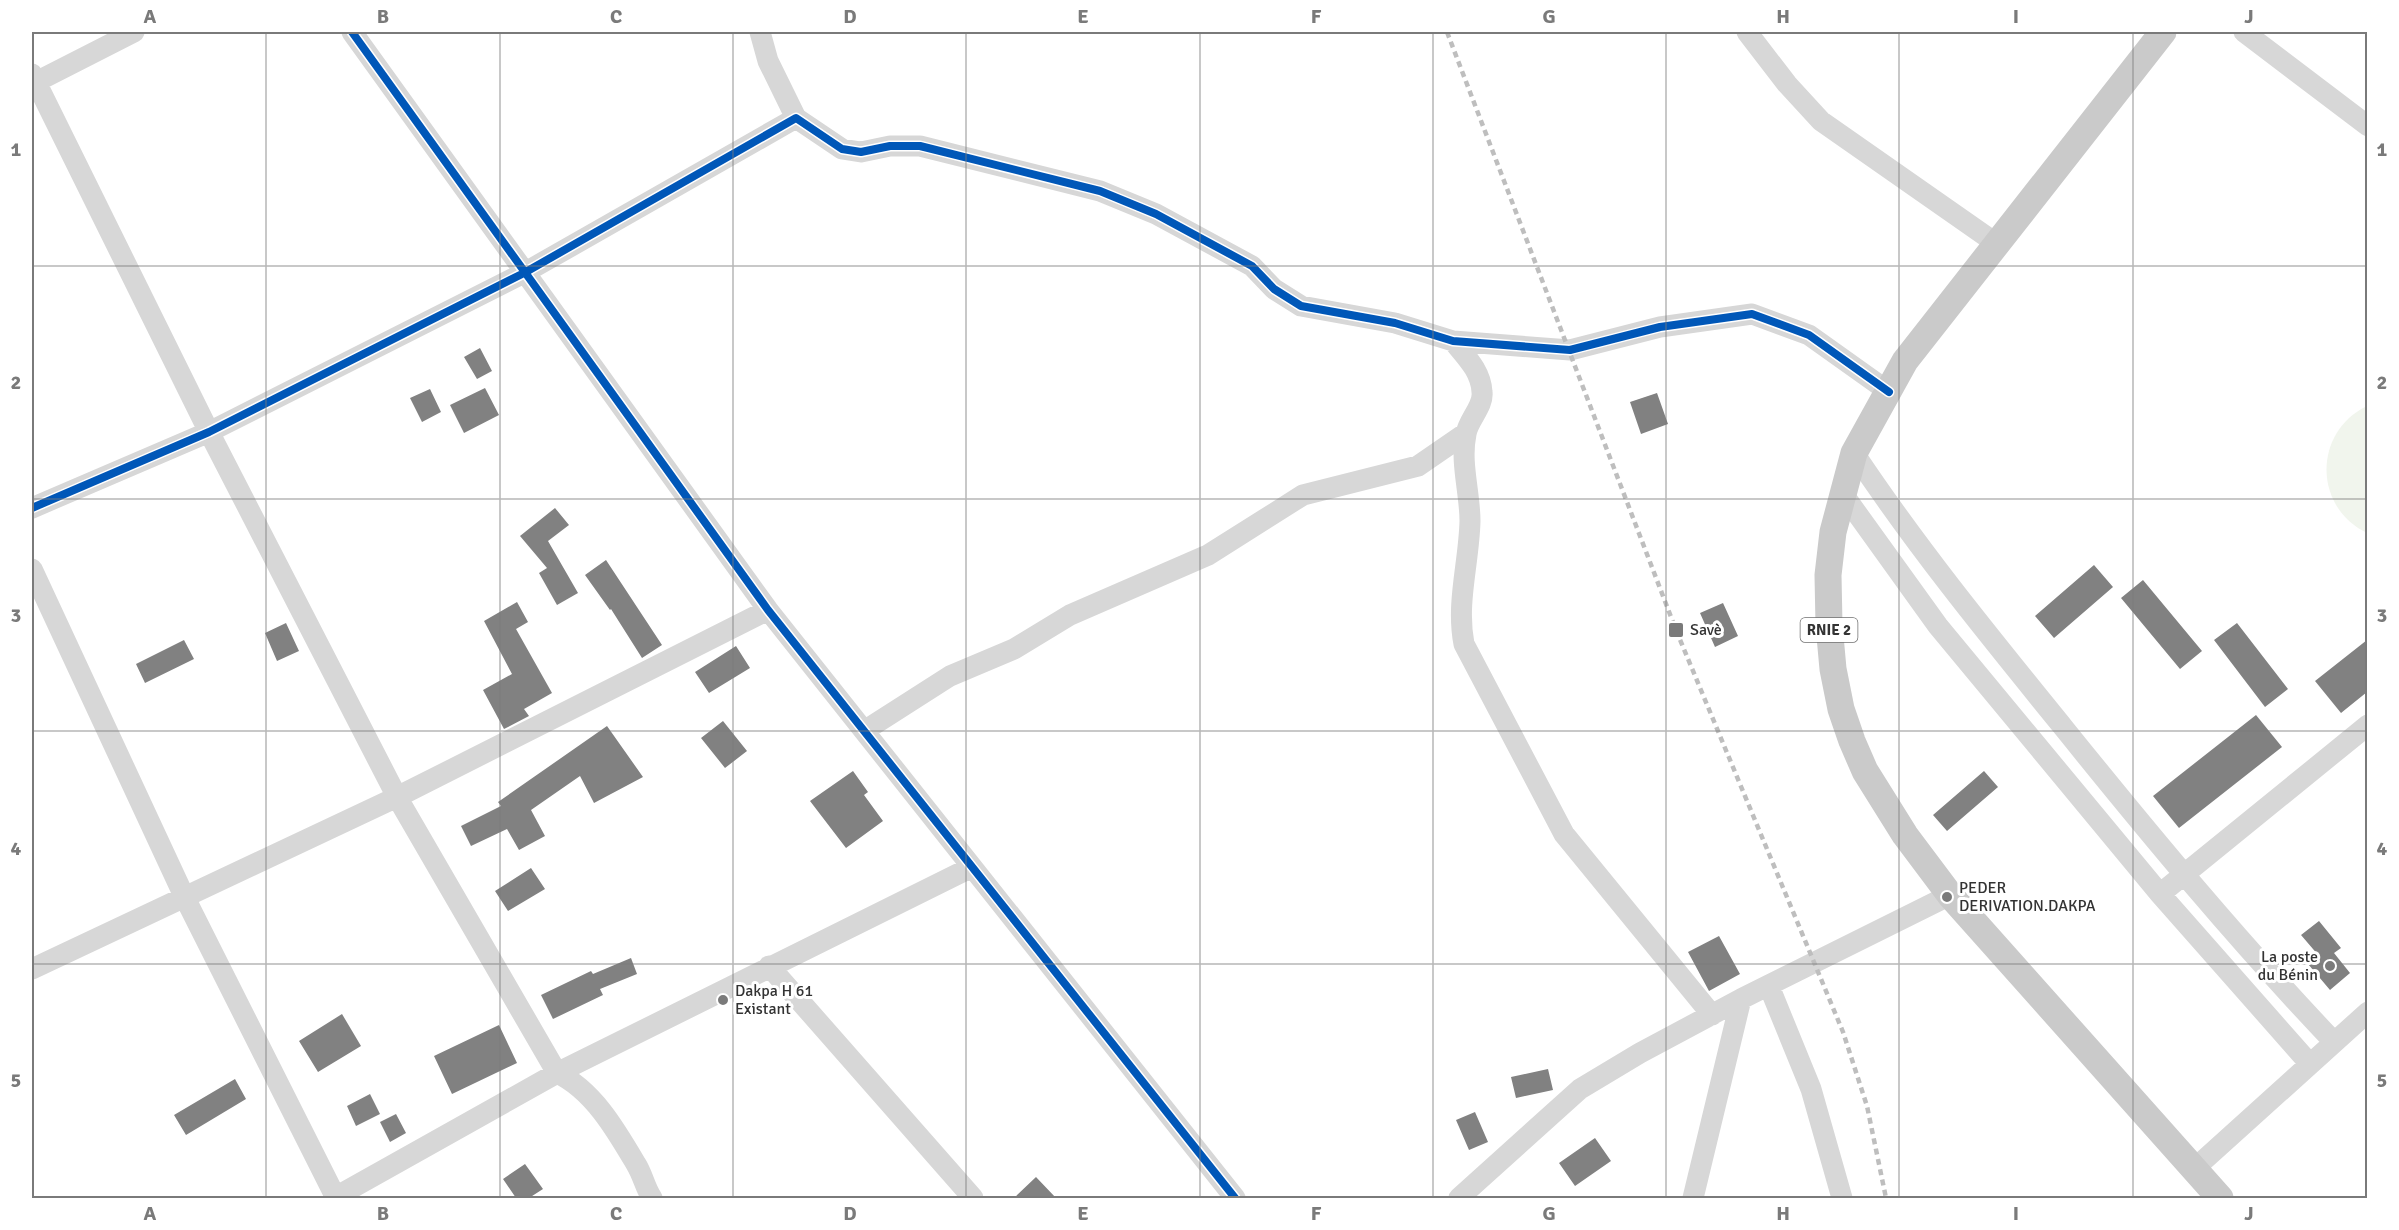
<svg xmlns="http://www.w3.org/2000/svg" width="2399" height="1230" font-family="Signika,sans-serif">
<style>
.green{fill:#f1f5ed}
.building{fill:#818181}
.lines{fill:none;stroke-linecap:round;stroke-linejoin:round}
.minor{stroke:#d7d7d7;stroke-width:21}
.major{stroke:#cacaca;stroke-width:27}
.rail{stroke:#bebebe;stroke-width:4.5;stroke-dasharray:6 4.5;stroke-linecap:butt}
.cycleway-casing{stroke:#fff;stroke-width:11}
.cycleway{stroke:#0057b8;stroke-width:8}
.grid{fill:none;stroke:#7a7a7a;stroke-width:1.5;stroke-opacity:0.55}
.poi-dot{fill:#7a7a7a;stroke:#fff;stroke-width:2}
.labels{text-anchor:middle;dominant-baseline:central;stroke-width:6;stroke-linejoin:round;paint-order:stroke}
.shield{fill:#fff;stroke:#707070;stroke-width:1.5}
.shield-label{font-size:15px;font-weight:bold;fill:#333}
.poi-label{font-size:16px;fill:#333;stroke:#fff;text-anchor:start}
.neatline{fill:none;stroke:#7a7a7a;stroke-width:2}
.grid-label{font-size:20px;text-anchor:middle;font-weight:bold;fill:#7a7a7a}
</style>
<rect width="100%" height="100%" fill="#fff"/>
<!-- green -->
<path class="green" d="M2367 406V533C2313 507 2313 432 2367 406Z"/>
<!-- building -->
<path class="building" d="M480 348 492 371 477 379 464 357Z
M485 388 499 415 464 433 450 405Z
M430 389 441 412 422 422 410 398Z
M1657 393 1668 424 1641 434 1630 402Z
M555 508 569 525 548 541 578 593 557 605 539 573 547 568 520 536Z
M606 560 662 645 642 658 611 609 610 610 585 575Z
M2094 565 2113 587 2054 638 2035 616Z
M2143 580 2202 651 2180 669 2121 598Z
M517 602 528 622 516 629 552 693 524 709 529 716 504 729 483 690 512 674 484 621Z
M1723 603 1738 636 1715 647 1700 613Z
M286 623 299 651 277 661 265 633Z
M2237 623 2288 689 2265 707 2214 640Z
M184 640 194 659 145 683 136 664Z
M2367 640V692L2341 713 2315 681Z
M736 646 750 668 709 693 695 672Z
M2256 715 2282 747 2179 828 2153 796Z
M723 721 747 751 725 768 701 738Z
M607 726 643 777 594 803 580 776 531 810 545 836 519 850 507 829 471 846 461 826 501 806 498 802Z
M853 771 868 792 864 795 883 821 846 848 810 801Z
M1984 771 1998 787 1947 831 1933 815Z
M531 868 545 889 508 911 495 891Z
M2319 921 2341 948 2334 953 2350 973 2330 990 2308 964 2319 956 2301 935Z
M1719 936 1740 974 1709 991 1688 952Z
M631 958 637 974 600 989 603 995 553 1019 541 995 591 971 593 974Z
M342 1014 361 1046 318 1072 299 1041Z
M499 1025 517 1063 452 1094 434 1056Z
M1548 1069 1553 1090 1516 1098 1511 1077Z
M235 1079 246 1099 186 1135 174 1115Z
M370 1094 380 1114 356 1126 347 1106Z
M1475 1112 1488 1142 1469 1150 1456 1120Z
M396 1114 406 1133 390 1142 380 1122Z
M1595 1138 1611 1161 1575 1186 1559 1163Z
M525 1164 543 1189 529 1198H516L503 1179Z
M1036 1177 1056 1198H1014Z"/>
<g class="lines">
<!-- minor -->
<path class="minor" d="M352 32 768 610 1235 1198
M760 32 768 61 796 118
M1747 32 1787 84 1821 121 1997 244
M2244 32 2368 126
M32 74 209 432 397 797 557 1073C593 1090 616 1130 636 1164 643 1175 645 1188 652 1198
M32 84 134 32
M1453 341C1466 357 1481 371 1482 392 1484 406 1468 420 1466 434 1460 463 1470 492 1470 521 1469 563 1456 603 1464 644L1564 834 1712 1015
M1854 453C1918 549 1990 637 2063 727 2150 835 2238 941 2334 1042
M1843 494 1938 626 2160 894 2310 1064
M32 508 209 432 524 273 796 118 842 149 861 152 890 146H920L1100 191 1156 214 1252 266 1274 289 1301 306 1395 323 1453 341 1570 350 1660 327 1752 314 1809 335 1889 392
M32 569 184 896 336 1198
M864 731 950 676 1014 649 1070 615 1208 555 1303 495 1418 466 1466 433
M2160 894 2368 725
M769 966 973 1198
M32 969 397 797 768 610
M1769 986 1811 1089 1842 1198
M2194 1169 2368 1012
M334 1198 557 1073 972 867
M1459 1198 1580 1089 1640 1053 1741 999 1950 895
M1693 1198 1741 999"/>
<!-- major -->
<path class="major" d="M2163 32 1905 361 1854 453 1833 532 1828 575 1829 625 1833 669 1841 709 1852 741 1865 771 1905 835 1950 895 2220 1198"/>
<!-- rail -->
<path class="rail" d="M1447 32 1676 630 1843 1032 1867 1106 1886 1198"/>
<defs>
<path id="cycleway" d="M352 32 768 610 1235 1198
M32 508 209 432 524 273 796 118 842 149 861 152 890 146H920L1100 191 1156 214 1252 266 1274 289 1301 306 1395 323 1453 341 1570 350 1660 327 1752 314 1809 335 1889 392"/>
</defs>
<!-- cycleway casing -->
<use href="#cycleway" class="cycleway-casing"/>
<!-- cycleway -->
<use href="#cycleway" class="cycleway"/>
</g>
<!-- grid -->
<path class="grid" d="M266 32V1198M500 32V1198M733 32V1198M966 32V1198M1200 32V1198M1433 32V1198M1666 32V1198M1899 32V1198M2133 32V1198M32 266H2368M32 499H2368M32 731H2368M32 964H2368"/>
<!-- markers -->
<g class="poi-dot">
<rect x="1668" y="622" width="16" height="16" rx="3"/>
<circle cx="1947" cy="897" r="6"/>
<circle cx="2330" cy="966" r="6"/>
<circle cx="723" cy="1000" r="6"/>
</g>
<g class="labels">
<!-- shield labels -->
<rect class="shield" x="1800.5" y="618" width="57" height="24" rx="4.5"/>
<g class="shield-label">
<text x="1829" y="630">RNIE 2</text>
</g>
<!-- poi labels -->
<g class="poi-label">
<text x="1690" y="630">Savè</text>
<text x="1959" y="888">PEDER<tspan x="1959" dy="18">DERIVATION.DAKPA</tspan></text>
<text x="2318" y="957" text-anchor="end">La poste<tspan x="2318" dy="18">du Bénin</tspan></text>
<text x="735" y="991">Dakpa H 61<tspan x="735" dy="18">Existant</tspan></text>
</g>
</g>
<!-- border -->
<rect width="2399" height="1230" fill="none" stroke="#ffffff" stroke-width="66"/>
<rect x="33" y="33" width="2333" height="1164" class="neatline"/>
<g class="grid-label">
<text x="150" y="23">A</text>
<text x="383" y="23">B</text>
<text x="616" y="23">C</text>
<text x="850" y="23">D</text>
<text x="1083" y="23">E</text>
<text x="1316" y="23">F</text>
<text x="1549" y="23">G</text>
<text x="1783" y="23">H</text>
<text x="2016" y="23">I</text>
<text x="2249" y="23">J</text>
<text x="16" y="156">1</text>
<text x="2382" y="156">1</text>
<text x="16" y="389">2</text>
<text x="2382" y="389">2</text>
<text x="16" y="622">3</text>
<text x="2382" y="622">3</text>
<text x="16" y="855">4</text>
<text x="2382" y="855">4</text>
<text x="16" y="1087">5</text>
<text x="2382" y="1087">5</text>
<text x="150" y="1220">A</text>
<text x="383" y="1220">B</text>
<text x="616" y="1220">C</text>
<text x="850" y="1220">D</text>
<text x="1083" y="1220">E</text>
<text x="1316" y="1220">F</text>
<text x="1549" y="1220">G</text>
<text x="1783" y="1220">H</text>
<text x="2016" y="1220">I</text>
<text x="2249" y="1220">J</text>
</g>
</svg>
